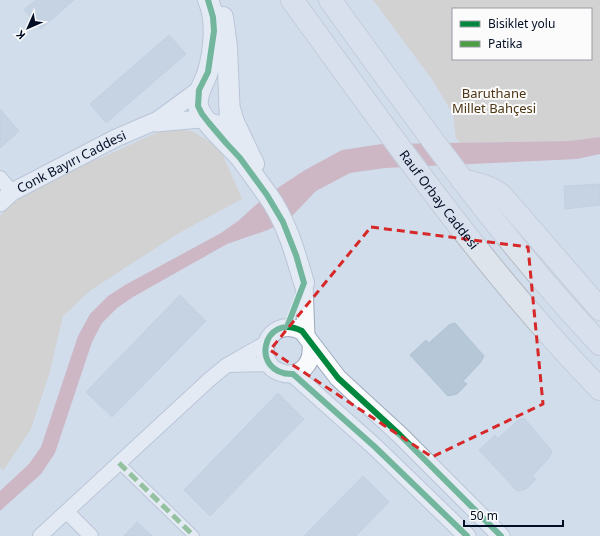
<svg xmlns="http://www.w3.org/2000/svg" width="600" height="536" font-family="'Noto Sans',sans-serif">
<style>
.green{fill:#d3c5b2;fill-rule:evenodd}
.water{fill:#c78a94}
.building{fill:#b6c8d8;stroke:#adc2d1}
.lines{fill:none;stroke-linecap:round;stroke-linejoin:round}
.pedestrian-casing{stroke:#9daabd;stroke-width:12}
.minor-casing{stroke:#9daabd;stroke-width:16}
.tertiary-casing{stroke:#9daabd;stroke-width:19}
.secondary-casing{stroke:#9daabd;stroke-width:22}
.trunk-casing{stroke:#b3bac4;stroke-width:24}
.pedestrian{stroke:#f8fafc;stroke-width:10}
.minor{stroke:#f8fafc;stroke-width:14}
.tertiary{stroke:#f8fafc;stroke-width:17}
.secondary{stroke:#f8fafc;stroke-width:20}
.trunk{stroke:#dde4ec;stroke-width:22}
.quiet{stroke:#4b9f42;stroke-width:5;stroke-dasharray:10 5;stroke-linecap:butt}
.cycleway-casing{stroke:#fbfbfb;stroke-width:8}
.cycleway{stroke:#00873e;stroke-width:6}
.marked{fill:none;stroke:#d62828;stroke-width:3;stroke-dasharray:8 5;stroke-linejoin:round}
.labels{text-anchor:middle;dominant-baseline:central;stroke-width:4;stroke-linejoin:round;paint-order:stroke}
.park-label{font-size:13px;fill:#4d3613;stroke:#fbfbfb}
.street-label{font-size:13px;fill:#010e25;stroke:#fbfbfb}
</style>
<rect width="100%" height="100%" fill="#d2ddec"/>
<!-- green -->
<path class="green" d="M373 0H600V137L569 141 460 143 456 138 453 114 433 81ZM453 9H591V59H453Z
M167 128 192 131 220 148 242 199 179 233 91 290 63 316 49 375 31 429 3 471 0 467V216L10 205 56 174 103 157Z"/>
<!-- water -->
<path class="water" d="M600 137V154L577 159 385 168 350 173 316 191 292 216 283 222 268 230 227 244 133 297 117 308 102 323 92 342 55 453 41 474 0 511V491L29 464 41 447 78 336 90 314 108 296 125 285 221 233 238 221 267 195 305 170 342 150 382 144 569 141Z"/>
<!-- building -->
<path class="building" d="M36 0H74L41 29 24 10Z
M169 35 186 54 106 123 90 104Z
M0 109 19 131 0 148Z
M600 184V205L565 209 564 186Z
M180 295 206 321 112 417 86 392Z
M455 323 484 356 480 363 463 381 467 384 457 394 448 396 410 355 426 340 429 343 449 325Z
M278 393 304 419 210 516 184 490Z
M524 418 552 451 549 458 532 476 536 479 526 489 517 491 479 450 495 435 498 439 518 420Z
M363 476 389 502 356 536H304Z
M137 522 152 536H124Z"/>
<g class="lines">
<defs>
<path id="pedestrian" d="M119 463 194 536"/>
<path id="minor" d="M0 178 12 192
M229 365 269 364
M67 512 91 536
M40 536 210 379 227 365 266 343"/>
<g id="tertiary">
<path d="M156 123 200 119 209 123"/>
<path id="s1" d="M0 203 12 192 116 138 158 120 199 90"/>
<path d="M304 283 306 336"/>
<path d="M311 344C312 354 310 365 300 371 294 374 288 375 282 373 250 364 267 314 302 331L338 378 400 435 501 536"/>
<path d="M293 374 375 447 467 536"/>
</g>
<path id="secondary" d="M208 0C217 19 214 51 208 71 205 83 196 92 198 106 201 120 230 146 240 157 249 169 258 182 267 194 286 220 295 252 304 283
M229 105 234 122 254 164
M209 123 219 126 227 123 230 118 227 47 223 17"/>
<g id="trunk">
<path id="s2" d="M292 0C390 134 484 270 600 389"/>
<path d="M330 0C416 118 500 238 600 344"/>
<path d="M462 180C476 184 491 186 502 196L600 309"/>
</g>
</defs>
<!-- pedestrian casing -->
<use href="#pedestrian" class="pedestrian-casing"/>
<!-- minor casing -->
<use href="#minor" class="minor-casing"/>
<!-- tertiary casing -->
<use href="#tertiary" class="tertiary-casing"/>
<!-- secondary casing -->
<use href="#secondary" class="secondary-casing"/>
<!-- trunk casing -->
<use href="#trunk" class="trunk-casing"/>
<!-- pedestrian -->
<use href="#pedestrian" class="pedestrian"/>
<!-- minor -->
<use href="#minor" class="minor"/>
<!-- tertiary -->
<use href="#tertiary" class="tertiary"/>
<!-- secondary -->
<use href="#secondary" class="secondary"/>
<!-- trunk -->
<use href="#trunk" class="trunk"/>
<!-- quiet -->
<path class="quiet" d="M119 463 194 536"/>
<defs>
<path id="cycleway" d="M208 0 213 17 214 31 208 72 199 90 198 106 202 114 209 123 226 143 240 158 267 195 283 222 296 255 304 283 287 327
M467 536 375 447 293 374C249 375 262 311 302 331L338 378 400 435 501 536"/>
</defs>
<!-- cycleway casing -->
<use href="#cycleway" class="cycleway-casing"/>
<!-- cycleway -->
<use href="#cycleway" class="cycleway"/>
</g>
<!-- marked area -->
<path d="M0 0H600V536H0ZM371 227 528 247 543 404 432 457 270 350Z" fill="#d2ddec" fill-opacity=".55" fill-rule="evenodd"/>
<path class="marked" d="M371 227 528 247 543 404 432 457 270 350Z"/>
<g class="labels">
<!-- park labels -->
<g class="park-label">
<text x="494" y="93">Baruthane<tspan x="494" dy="15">Millet Bahçesi</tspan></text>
</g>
<!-- street labels -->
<g class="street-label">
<text stroke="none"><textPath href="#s1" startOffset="83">Conk Bayırı Caddesi</textPath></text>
<text stroke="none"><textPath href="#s2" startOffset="248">Rauf Orbay Caddesi</textPath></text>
</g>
</g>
<!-- legend -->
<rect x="452" y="8" width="140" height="52" fill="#fbfbfb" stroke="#979ca5"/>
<rect x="460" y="21" width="20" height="6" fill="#00873e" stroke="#979ca5"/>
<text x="488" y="28" font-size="12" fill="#010e25">Bisiklet yolu</text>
<rect x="460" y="41" width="20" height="6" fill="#4b9f42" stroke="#979ca5"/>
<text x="488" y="48" font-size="12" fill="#010e25">Patika</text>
<!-- north arrow -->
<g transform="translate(28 28) rotate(225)" stroke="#fbfbfb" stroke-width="3" paint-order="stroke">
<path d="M0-3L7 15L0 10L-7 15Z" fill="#010e25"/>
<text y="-6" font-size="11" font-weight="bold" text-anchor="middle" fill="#010e25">K</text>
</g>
<!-- scale -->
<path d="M464 520v6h99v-6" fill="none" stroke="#010e25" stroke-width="2"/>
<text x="470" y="520" font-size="12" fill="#010e25" stroke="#fbfbfb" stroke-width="3" paint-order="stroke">50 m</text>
</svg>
